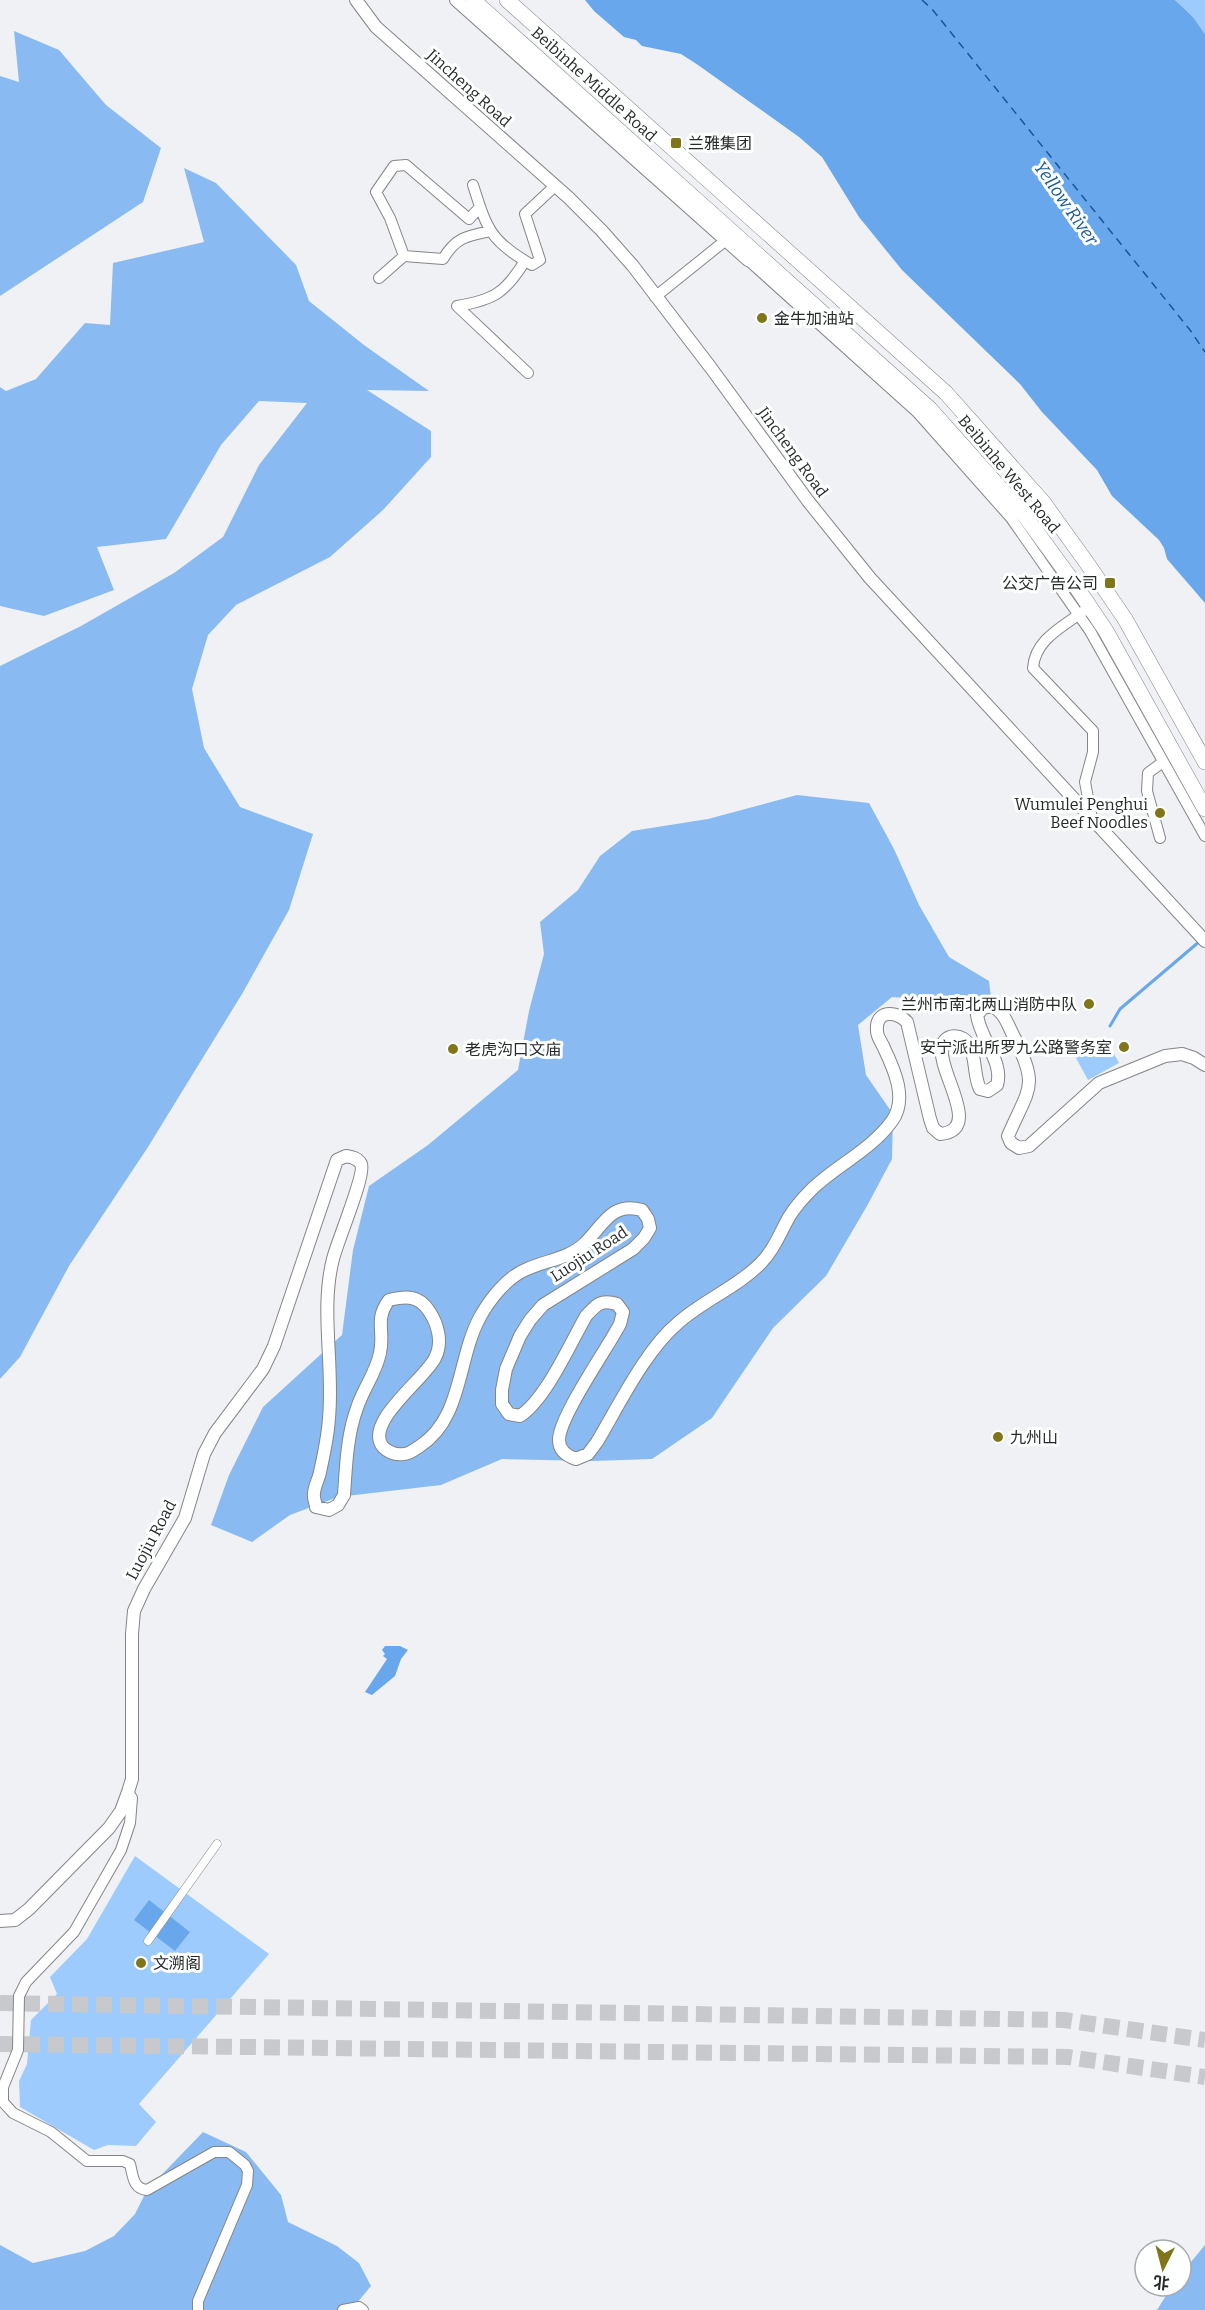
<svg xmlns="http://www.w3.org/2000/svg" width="1205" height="2310" font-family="Bitter,'Noto Sans SC',serif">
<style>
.green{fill:#9ecbfe}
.forest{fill:#89bbf2}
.water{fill:#69a7ec}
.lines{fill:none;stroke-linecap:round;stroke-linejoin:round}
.stream{stroke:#69a7ec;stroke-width:3}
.ferry{stroke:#165796;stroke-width:1.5;stroke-dasharray:8 6;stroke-linecap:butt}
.trunk-tunnel{stroke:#c7c9cc;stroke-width:16;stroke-dasharray:16 8;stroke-linecap:butt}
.pedestrian-casing{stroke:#838588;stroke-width:9}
.minor-casing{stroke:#838588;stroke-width:12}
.tertiary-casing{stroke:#838588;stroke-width:14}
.primary-casing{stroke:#838588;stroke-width:16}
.pedestrian{stroke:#fff;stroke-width:8}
.minor{stroke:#fff;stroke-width:10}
.tertiary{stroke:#fff;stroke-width:12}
.primary{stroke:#fff;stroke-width:15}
.poi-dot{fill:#807518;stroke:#feffff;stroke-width:2}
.labels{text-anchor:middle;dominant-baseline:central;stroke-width:6;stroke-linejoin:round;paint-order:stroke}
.street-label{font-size:16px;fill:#28292a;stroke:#feffff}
.poi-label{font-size:16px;fill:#28292a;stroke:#feffff;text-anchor:start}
.water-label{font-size:18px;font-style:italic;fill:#165796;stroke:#feffff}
</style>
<rect width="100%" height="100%" fill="#eff1f4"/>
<!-- green -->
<path class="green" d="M1175 0H1205V34L1193 17Z
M1107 1041 1119 1063 1088 1080 1076 1058Z
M135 1856 269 1954 139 2104 156 2122 136 2146 108 2145 94 2150 20 2107 19 2081 27 2064 31 2020 57 1994 50 1977 87 1939Z"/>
<!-- forest -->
<path class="forest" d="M14 31 59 50 106 105 161 148 143 202 0 296V76L19 82Z
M184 168 216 183 296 265 309 301 364 345 429 391 367 390 431 431V457L383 510 330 557 236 605 208 635 192 689 204 748 240 807 313 834 289 910 242 994 148 1147 69 1266 20 1357 0 1379V666L81 626 174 573 223 537 259 465 307 403 259 401 221 445 166 539 97 547 114 590 44 616 0 606V387L6 391 36 379 85 323 110 325 113 263 204 242Z
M797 795 869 803 894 849 919 905 949 957 989 981 991 998 946 1001 892 997 858 1025 866 1075 893 1114 892 1159 867 1206 826 1276 773 1328 712 1418 652 1459 593 1461 502 1459 441 1485 338 1497 290 1515 252 1542 211 1525 229 1475 263 1407 342 1335 353 1250 369 1186 428 1145 518 1070 529 1011 544 954 540 922 578 890 600 856 632 831 708 819Z
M203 2132 246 2152 281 2195 288 2222 337 2246 359 2263 371 2286 351 2310H0V2245L33 2263 85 2251 114 2236 135 2214 147 2190Z
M1205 2245V2310H1157L1172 2286H1181V2274Z"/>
<!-- water -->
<path class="water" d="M585 0H1175L1193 17 1205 34V603L1167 559 1164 548 1159 540 1112 496 1097 470 1042 412 1020 384 902 270 859 217 822 157 799 137 698 65 681 54 642 46 636 40 624 37 594 11Z
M385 1646H400L408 1650 401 1659 395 1676 372 1695 365 1692 387 1659 383 1656 385 1654 382 1650Z
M149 1900 190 1932 175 1951 134 1920Z"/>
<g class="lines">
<!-- stream -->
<path class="stream" d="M1110 1026 1120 1009 1200 941"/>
<!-- ferry -->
<path class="ferry" d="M922 0 932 9 1190 330 1205 352"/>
<!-- trunk-tunnel -->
<path class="trunk-tunnel" d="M0 2003 1064 2020 1205 2040
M0 2044 1068 2057 1205 2077"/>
<defs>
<path id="pedestrian" d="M148 1941 217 1844"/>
<path id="minor" d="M473 185C487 229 490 241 532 265L540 260 525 214 555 186
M404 256 443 259C456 237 467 236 491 231
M748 260 917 412 1011 518 1090 631 1205 836
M525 261C505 293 494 300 457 306L528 373
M379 278 404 256 390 218 376 192 394 166 406 165 469 219 480 207
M655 297 726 240
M1085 610C1063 627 1035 639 1033 668L1093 731V752L1085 782 1092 819
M1160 838 1147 791 1148 773 1163 762
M128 1792 132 1798 130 1823 121 1850 74 1932 26 1982 19 1996 18 2050 3 2087V2102L13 2113 51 2132 87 2161H123L130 2164C133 2176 133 2189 147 2190L214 2152H229L245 2165 248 2171 247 2185 198 2301V2310
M343 2310 359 2307 363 2310"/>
<path id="tertiary" d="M356 0 376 27 569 198 602 231 633 266 711 368 808 501 870 578 1205 941
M456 0 748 260
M0 1921 15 1920 29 1909 109 1828 121 1811 128 1792 132 1779V1634L134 1611 144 1589 185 1518 204 1454 215 1433 263 1369 274 1346 337 1160 346 1156C352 1157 358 1158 361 1164 366 1174 337 1242 333 1259 320 1309 334 1365 329 1418 328 1436 324 1454 320 1472 319 1479 314 1486 314 1494 313 1498 316 1503 316 1507L329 1510 338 1505 344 1495C346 1466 347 1435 357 1408 363 1389 376 1373 380 1353 385 1331 374 1320 389 1300 406 1296 419 1295 429 1311 438 1324 443 1343 435 1358 425 1379 363 1423 383 1447 389 1453 396 1455 404 1454 409 1454 414 1450 420 1446 463 1418 457 1359 480 1317 490 1299 507 1277 527 1269 547 1260 568 1259 584 1244 603 1226 611 1201 642 1210L648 1219 650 1228 644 1238 633 1249 543 1305 530 1320 520 1336 506 1369 502 1390V1404L509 1414 520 1416C546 1399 570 1344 586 1316 597 1304 601 1299 617 1304L623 1312 620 1324C607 1349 559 1417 559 1440 559 1451 567 1456 576 1459L588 1454 597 1442C619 1405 646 1349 679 1322 704 1300 737 1287 760 1264 774 1250 780 1233 789 1217 795 1207 804 1197 812 1189 837 1165 871 1150 892 1121 908 1099 894 1069 884 1048 882 1043 877 1037 877 1031 875 1010 896 1010 907 1022L930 1119 933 1128 940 1134C984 1130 937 1072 942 1047 944 1033 963 1033 969 1045 977 1059 973 1075 980 1089L988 1091 997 1085C1004 1062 980 1039 977 1015L983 1008 992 1006C1004 1012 1007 1023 1013 1035 1040 1087 1029 1087 1008 1136L1011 1143 1019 1148 1029 1146 1099 1083 1165 1056 1182 1054 1194 1058 1205 1065"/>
<path id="primary" d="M473 0 930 409 1025 516 1071 579 1106 631 1205 809
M507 0 946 393 1043 502 1089 566 1125 619 1205 762"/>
</defs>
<!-- pedestrian casing -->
<use href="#pedestrian" class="pedestrian-casing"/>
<!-- minor casing -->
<use href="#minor" class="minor-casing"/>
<!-- tertiary casing -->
<use href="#tertiary" class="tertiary-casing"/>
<!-- primary casing -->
<use href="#primary" class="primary-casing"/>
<!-- pedestrian -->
<use href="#pedestrian" class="pedestrian"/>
<!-- minor -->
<use href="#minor" class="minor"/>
<!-- tertiary -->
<use href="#tertiary" class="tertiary"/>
<!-- primary -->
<use href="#primary" class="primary"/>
</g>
<!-- markers -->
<g class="poi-dot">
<rect x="670" y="137" width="12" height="12" rx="3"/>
<circle cx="762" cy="318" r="6"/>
<rect x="1104" y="577" width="12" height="12" rx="3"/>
<circle cx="1160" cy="813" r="6"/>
<circle cx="1089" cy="1004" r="6"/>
<circle cx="1124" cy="1047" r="6"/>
<circle cx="453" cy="1049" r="6"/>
<circle cx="998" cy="1437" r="6"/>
<circle cx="141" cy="1963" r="6"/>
</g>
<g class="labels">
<!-- street labels -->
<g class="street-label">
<text transform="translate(594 84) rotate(42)">Beibinhe Middle Road</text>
<text transform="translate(469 88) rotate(42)">Jincheng Road</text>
<text transform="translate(793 452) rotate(54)">Jincheng Road</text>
<text transform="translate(1009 474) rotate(50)">Beibinhe West Road</text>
<text transform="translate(589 1254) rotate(-33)">Luojiu Road</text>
<text transform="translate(151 1540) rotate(-62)">Luojiu Road</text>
</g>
<!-- poi labels -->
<g class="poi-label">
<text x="688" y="143">兰雅集团</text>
<text x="774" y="318">金牛加油站</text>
<text x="1098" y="583" text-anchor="end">公交广告公司</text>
<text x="1148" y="804" text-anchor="end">Wumulei Penghui<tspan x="1148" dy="18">Beef Noodles</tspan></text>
<text x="1077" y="1004" text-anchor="end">兰州市南北两山消防中队</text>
<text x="1112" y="1047" text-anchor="end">安宁派出所罗九公路警务室</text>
<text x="465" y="1049">老虎沟口文庙</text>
<text x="1010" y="1437">九州山</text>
<text x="153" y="1963">文溯阁</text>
</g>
<!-- water labels -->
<g class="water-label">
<text transform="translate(1066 203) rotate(55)">Yellow River</text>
</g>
</g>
<!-- north arrow -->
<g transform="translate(1163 2268) rotate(186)"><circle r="28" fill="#feffff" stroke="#a8a9aa" stroke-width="1.5"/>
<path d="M0-4.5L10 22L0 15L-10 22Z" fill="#807518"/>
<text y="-9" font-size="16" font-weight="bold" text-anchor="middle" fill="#28292a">北</text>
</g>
</svg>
